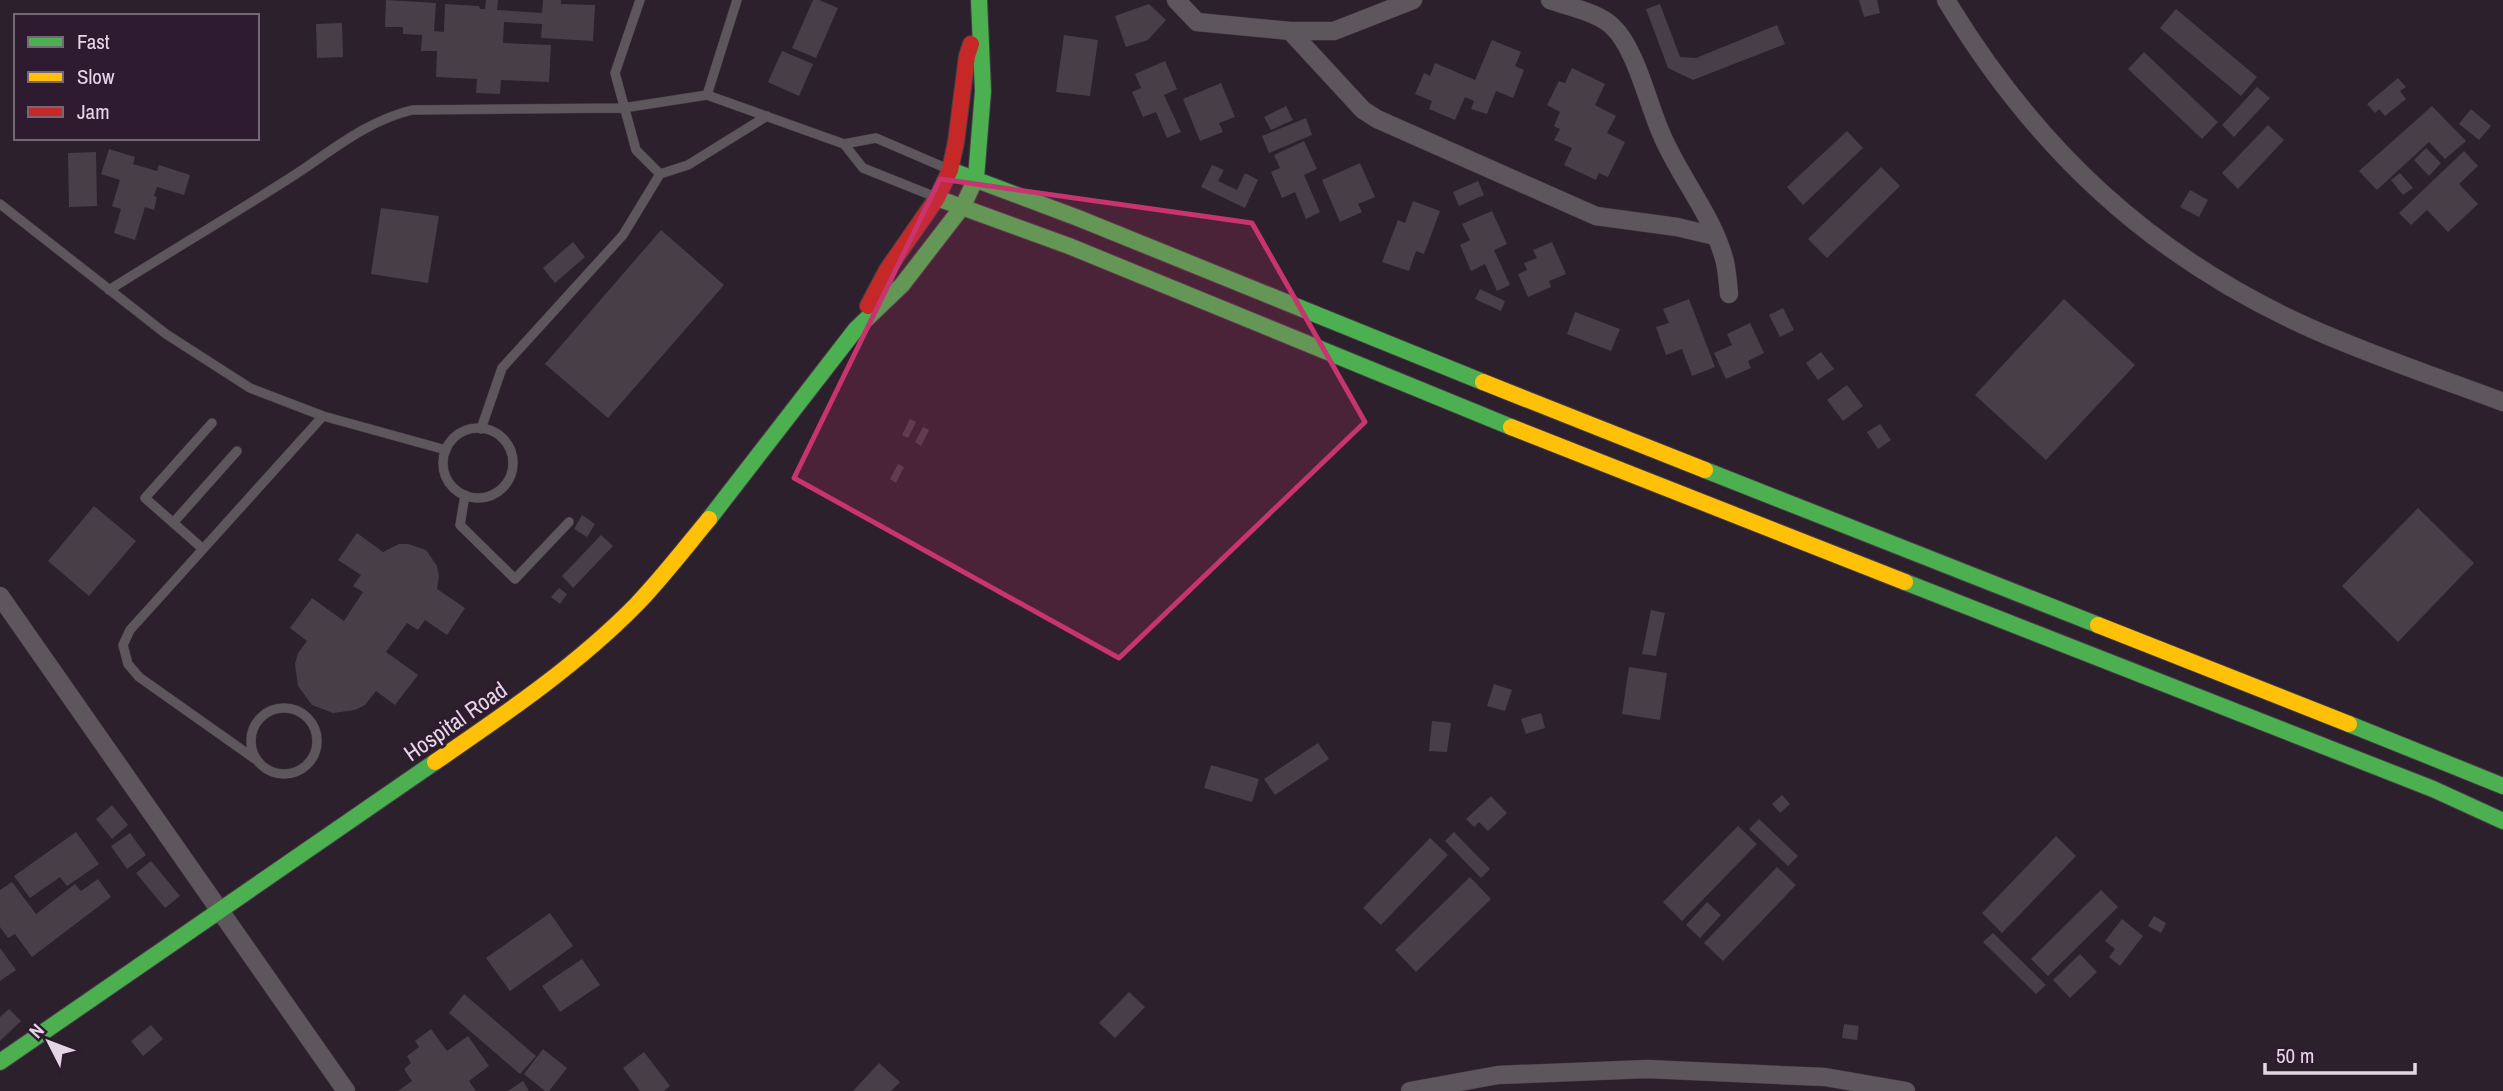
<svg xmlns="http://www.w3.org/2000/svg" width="2503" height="1091" font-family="'Archivo Narrow',sans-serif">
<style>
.building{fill:#483e48}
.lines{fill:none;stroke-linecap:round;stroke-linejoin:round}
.lane-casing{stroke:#483e48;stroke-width:10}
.street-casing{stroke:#483e48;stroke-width:19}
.fast-casing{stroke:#483e48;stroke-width:18}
.slow-casing{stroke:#483e48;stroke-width:18}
.jam-casing{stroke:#483e48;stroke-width:18}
.lane{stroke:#5d575d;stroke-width:9}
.street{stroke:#5d575d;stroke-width:18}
.fast{stroke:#4caf50;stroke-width:16}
.slow{stroke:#ffc107;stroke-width:16}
.jam{stroke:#c62828;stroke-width:16}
.marked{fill:#c73470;fill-opacity:0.2;stroke:#c73470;stroke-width:5;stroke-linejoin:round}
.labels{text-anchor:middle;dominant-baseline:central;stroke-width:6;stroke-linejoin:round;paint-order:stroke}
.street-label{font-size:23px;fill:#e4d6e4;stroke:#2f1b30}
</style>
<rect width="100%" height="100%" fill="#2b202b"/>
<!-- building -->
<path class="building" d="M386 0 436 3 434 31 444 32 445 4 479 6 480 9H485L486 0H498L497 10 542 13 543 0H561V4L595 5 593 41 541 38 542 24 504 22 503 43 551 45 549 82 501 80 500 94 476 93 477 79 436 77 437 51H421L422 35 403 34V27H385Z
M813 0H819L838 8 816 58 792 48Z
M1859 0H1877L1880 13 1864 17Z
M1149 4 1166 20 1148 40 1126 47 1115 16Z
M1660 4 1680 57 1696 58 1777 25 1785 44 1693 80 1668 68 1646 9Z
M2176 9 2257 77 2241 96 2160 28Z
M342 23 343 57 317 58 316 24Z
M1064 35 1098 40 1090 96 1056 92Z
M1492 40 1521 52 1515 66 1524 70 1513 98 1496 91 1487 114 1471 109 1474 101 1465 97 1455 120 1429 109 1432 101 1415 94 1424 73 1430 76 1435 63 1475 80Z
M782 51 813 64 799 96 768 82Z
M2144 52 2218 122 2202 139 2128 69Z
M1165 61 1177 89 1164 95 1181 132 1167 138 1156 112 1143 117 1132 92 1141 88 1135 74Z
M1572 68 1605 84 1595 105 1616 116 1607 133 1625 142 1608 177 1599 173 1596 180 1564 165 1572 148 1554 140 1560 129 1554 126 1560 112 1547 105 1559 81 1565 83Z
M2398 78 2406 87 2400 91 2406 99 2385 116 2379 109 2375 113 2367 104Z
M1221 83 1235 117 1219 123 1223 132 1200 141 1183 99Z
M2257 87 2270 98 2234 137 2222 125Z
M1286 106 1293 120 1271 130 1264 117Z
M2432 106 2466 141 2445 159 2429 142 2377 190 2359 171Z
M2471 109 2491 126 2479 140 2459 124Z
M1306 118 1312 135 1269 153 1262 136Z
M2268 125 2284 140 2238 189 2222 173Z
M1847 131 1863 148 1803 205 1787 187Z
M1304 141 1317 169 1304 175 1320 212 1306 219 1295 192 1282 198 1271 172 1280 168 1274 155Z
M2426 148 2441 163 2429 176 2414 160Z
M109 149 135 157 133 164 157 171 159 165 190 175 184 195 157 187 154 196 157 197 154 210 145 207 135 240 114 233 121 209 112 206 120 180 101 174Z
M2464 151 2478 166 2459 184 2478 204 2448 232 2427 210 2411 225 2399 213Z
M96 152 97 206 69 207 68 153Z
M1360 163 1375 197 1358 204 1362 212 1340 222 1322 180Z
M1212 165 1224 170 1218 181 1237 190 1245 173 1258 180 1245 208 1201 187Z
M1881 167 1900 186 1827 258 1808 239Z
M2400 173 2413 188 2403 195 2391 180Z
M1478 181 1484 195 1459 206 1453 192Z
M2190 190 2208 200 2199 217 2180 207Z
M1413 201 1440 211 1424 254 1416 251 1409 271 1382 262 1398 220 1405 223Z
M381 208 439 216 428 283 371 274Z
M1492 211 1507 244 1494 250 1510 285 1497 291 1485 264 1471 271 1460 245 1470 240 1462 224Z
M661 230 724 285 608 418 545 364Z
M573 242 585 257 555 283 543 268Z
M1552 242 1566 274 1549 281 1551 287 1528 297 1518 274 1527 270 1524 263 1537 258 1533 250Z
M1480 289 1505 301 1501 311 1475 299Z
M1689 299 1715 367 1692 376 1682 349 1666 355 1656 327 1669 323 1663 309Z
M2064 299 2135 365 2046 460 1975 395Z
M1783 308 1794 330 1780 337 1769 315Z
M1575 312 1620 329 1611 351 1567 334Z
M1750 323 1764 353 1748 361 1751 368 1726 379 1714 353 1732 345 1727 334Z
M1821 352 1834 369 1818 380 1806 363Z
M1847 385 1863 406 1843 421 1827 400Z
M910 419 916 422 908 438 902 435Z
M1880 424 1891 440 1878 449 1867 432Z
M923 427 929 430 921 446 915 442Z
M898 464 904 467 896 483 890 479Z
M94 506 136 541 89 596 48 561Z
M2418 508 2474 563 2398 642 2342 586Z
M582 515 595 524 587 537 574 529Z
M357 533 383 552 399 544H408L426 550 437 566 439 576 437 589 465 608 447 635 425 620 418 630 407 623 386 652 418 675 395 705 376 691 365 705 355 710 333 713 312 705 298 686 295 664 298 653 307 641 290 628 312 598 344 621 363 592 353 586 361 575 338 560Z
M601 535 613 546 573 588 562 576Z
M559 588 567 594 560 604 551 597Z
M1651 610 1665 613 1656 656 1642 654Z
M1629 667 1667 673 1660 720 1622 714Z
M1494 684 1512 690 1505 711 1487 706Z
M1541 713 1545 728 1526 734 1521 719Z
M1432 721 1451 723 1447 752 1429 751Z
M1318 743 1329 759 1275 795 1264 779Z
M1211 765 1259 779 1252 802 1204 788Z
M1782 795 1790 804 1780 813 1772 804Z
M1491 796 1507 813 1488 831 1479 822 1474 827 1466 819Z
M112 805 128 825 112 839 96 819Z
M1759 819 1798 856 1788 866 1749 829Z
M1738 826 1757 844 1682 921 1663 902Z
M76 832 99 864 67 886 60 877 30 898 14 876Z
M1454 832 1490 869 1481 878 1445 841Z
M130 833 146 855 127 869 111 846Z
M2056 836 2076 856 2002 933 1982 913Z
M1430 838 1448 855 1381 925 1363 908Z
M151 861 180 896 165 908 136 873Z
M1777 867 1796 885 1723 961 1704 943Z
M1470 877 1491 899 1416 972 1395 950Z
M98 879 111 897 32 957 15 934 8 938 0 927V890L12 882 36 914 75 884 81 891Z
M2101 890 2118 907 2048 976 2031 959Z
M1707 902 1721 915 1700 938 1686 925Z
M550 913 573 946 510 991 486 958Z
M2154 916 2166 923 2161 933 2148 926Z
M2122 919 2143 936 2120 966 2109 957 2115 949 2105 941Z
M1993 933 2046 985 2036 994 1983 942Z
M0 948 16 970 0 981Z
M2080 954 2097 972 2070 998 2053 980Z
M582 959 600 985 560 1012 542 986Z
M1129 992 1145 1007 1115 1038 1099 1023Z
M464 994 536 1056 520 1074 449 1013Z
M9 1009 21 1021 0 1041V1017Z
M1844 1024 1859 1026 1857 1040 1842 1038Z
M151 1025 163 1039 143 1056 131 1041Z
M431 1029 447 1051 468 1036 489 1066 469 1081 476 1091H398L412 1081 404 1069 411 1063 407 1056 419 1047 415 1041Z
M543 1049 567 1068 549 1091H545L524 1074Z
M644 1052 670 1086 664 1091H640L623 1068Z
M879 1063 900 1082 891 1091H853Z
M523 1081 529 1091H508Z"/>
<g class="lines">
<defs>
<path id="lane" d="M640 0 615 73 636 150 660 174
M707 95 737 0
M844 144 863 168 933 196
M0 204 166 334 250 388 323 416 446 450
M109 290C171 251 234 214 296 174 334 149 367 121 412 110L623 108 707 95 844 144 876 138 948 169
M443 463a35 35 0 1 1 70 0a35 35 0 1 1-70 0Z
M481 429 502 368 623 235 660 174 688 165 767 116
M465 495 460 525 515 579 569 522
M173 523 237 451
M203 549 145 498 212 423
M251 741a33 33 0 1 1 66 0a33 33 0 1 1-66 0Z
M255 759 139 677 128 664 123 645 130 630 323 416"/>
<path id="street" d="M1176 0 1197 22 1290 31H1334L1413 0
M1550 0C1569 7 1598 12 1613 27 1636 49 1648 104 1661 133 1679 177 1713 215 1725 262 1727 272 1728 283 1729 294
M1946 0C2036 149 2150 256 2310 328 2373 356 2439 378 2503 402
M1290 31 1363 110 1377 119 1596 216 1677 227 1715 236
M0 596 346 1091
M1410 1091 1498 1075 1647 1069 1825 1077 1906 1091"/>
<path id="fast" d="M950 170 1078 218 1483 382
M937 198 1069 246 1511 427
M1705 470 2098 625
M709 519 856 329 902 285 963 206 976 178 983 91 979 0
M1905 582 2433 789 2503 821
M2349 724 2503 786
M0 1062 435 762"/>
<path id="slow" d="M1483 382 1705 470
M1511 427 1905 582
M2098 625 2349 724
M435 762C505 714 576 666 636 605 662 578 685 548 709 519"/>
<path id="jam" d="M868 306 887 270 937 198 950 170 956 142 967 56 971 44"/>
</defs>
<!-- lane casing -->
<use href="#lane" class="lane-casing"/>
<!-- street casing -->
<use href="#street" class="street-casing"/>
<!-- fast casing -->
<use href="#fast" class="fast-casing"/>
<!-- slow casing -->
<use href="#slow" class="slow-casing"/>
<!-- jam casing -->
<use href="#jam" class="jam-casing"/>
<!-- lane -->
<use href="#lane" class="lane"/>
<!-- street -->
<use href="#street" class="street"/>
<!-- fast -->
<use href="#fast" class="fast"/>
<!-- slow -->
<use href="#slow" class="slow"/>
<!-- jam -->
<use href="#jam" class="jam"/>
</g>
<!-- marked area -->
<path class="marked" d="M940 179 1252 223 1365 422 1119 658 794 478Z"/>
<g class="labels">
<!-- street labels -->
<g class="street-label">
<text transform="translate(455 721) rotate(-35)">Hospital Road</text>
</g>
</g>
<!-- legend -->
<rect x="14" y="14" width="245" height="126" fill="#2f1b30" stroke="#776678" stroke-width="2"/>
<rect x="28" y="37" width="35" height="10" fill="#4caf50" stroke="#776678" stroke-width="2"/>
<text x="77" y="49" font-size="21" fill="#e4d6e4">Fast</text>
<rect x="28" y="72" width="35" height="10" fill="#ffc107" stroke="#776678" stroke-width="2"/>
<text x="77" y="84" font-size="21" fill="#e4d6e4">Slow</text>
<rect x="28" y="107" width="35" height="10" fill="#c62828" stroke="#776678" stroke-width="2"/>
<text x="77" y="119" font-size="21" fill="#e4d6e4">Jam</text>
<!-- north arrow -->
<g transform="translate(49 1042) rotate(312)" stroke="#2f1b30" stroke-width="5" paint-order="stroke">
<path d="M0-5L12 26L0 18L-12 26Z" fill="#e4d6e4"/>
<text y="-10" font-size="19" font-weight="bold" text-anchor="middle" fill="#e4d6e4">N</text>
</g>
<!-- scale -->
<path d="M2265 1063v10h150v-10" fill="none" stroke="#e4d6e4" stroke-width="3.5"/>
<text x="2276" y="1063" font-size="21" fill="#e4d6e4" stroke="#2f1b30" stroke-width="5" paint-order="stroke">50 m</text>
</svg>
